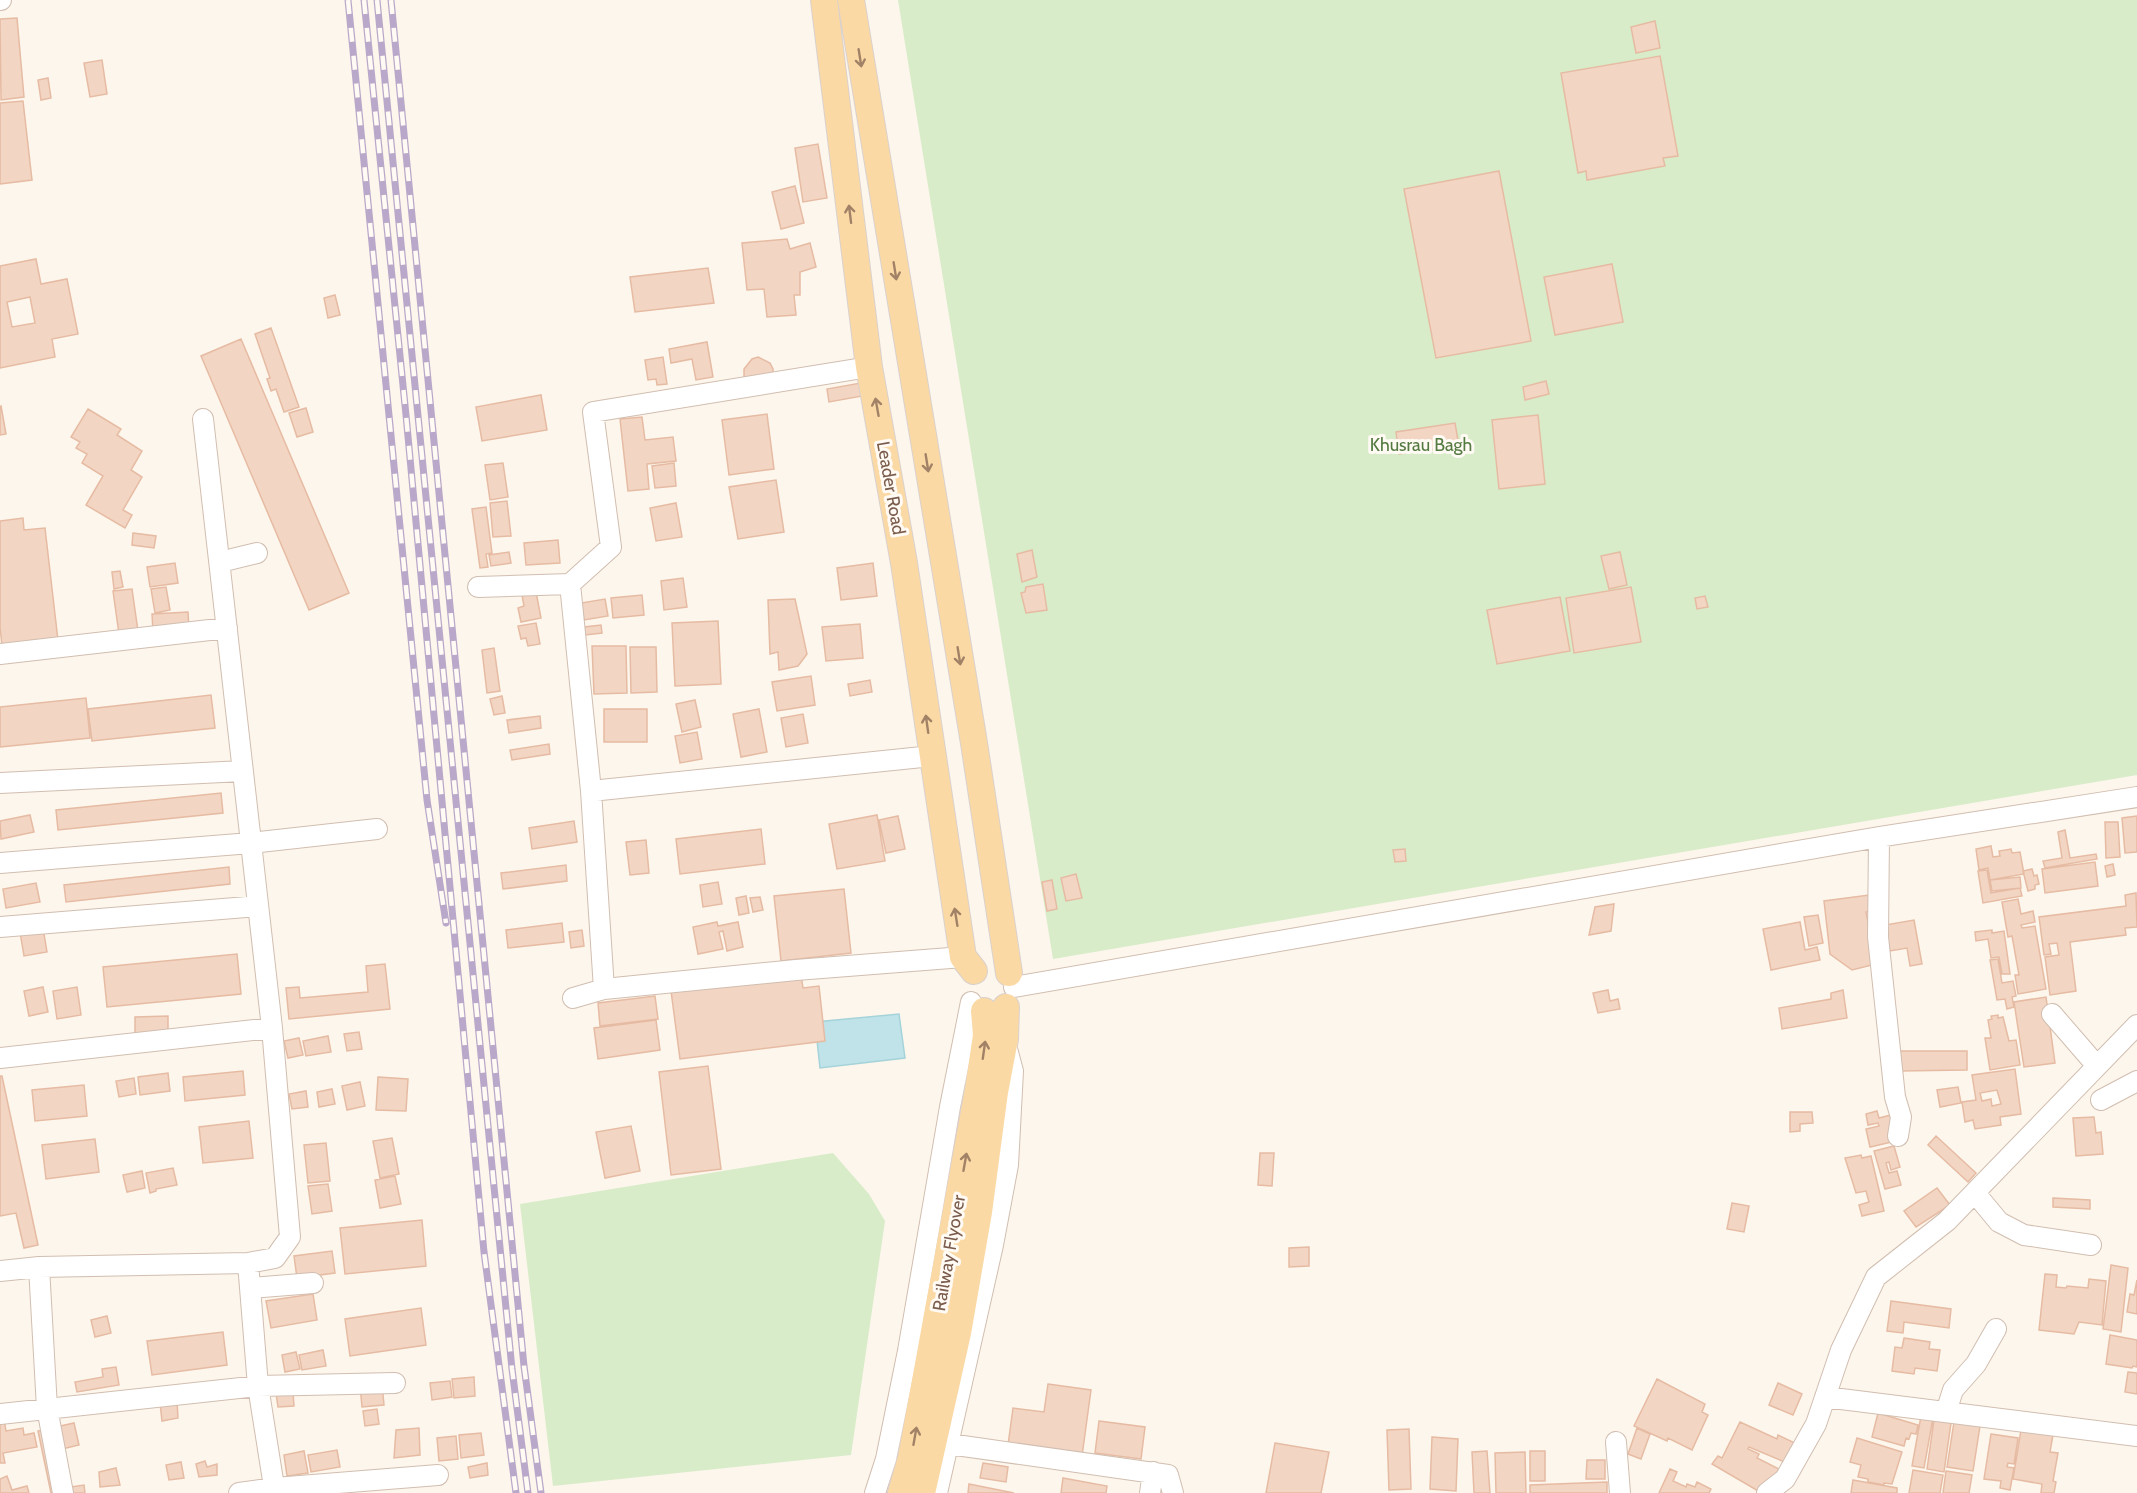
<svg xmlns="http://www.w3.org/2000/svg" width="2137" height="1493" font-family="Cabin,sans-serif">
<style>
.green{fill:#d8ecc9}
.water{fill:#bfe3e8;stroke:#a5d3da;stroke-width:1.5}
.building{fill:#f3d5c3;stroke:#e6bba3;stroke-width:1.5;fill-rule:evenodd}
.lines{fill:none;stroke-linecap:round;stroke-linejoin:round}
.minor-casing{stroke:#d1beb0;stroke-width:22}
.major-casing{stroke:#dad1cd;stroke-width:28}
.minor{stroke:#fff;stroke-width:20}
.major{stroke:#fbd9a5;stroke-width:26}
.rail-casing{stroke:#b9a8c9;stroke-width:7}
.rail{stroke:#fffaf3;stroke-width:4.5;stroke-dasharray:14;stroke-linecap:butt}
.oneway{stroke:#a18267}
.labels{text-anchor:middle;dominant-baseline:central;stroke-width:6;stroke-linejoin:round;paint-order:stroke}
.park-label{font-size:18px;fill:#537a41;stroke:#fffaf3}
.street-label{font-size:18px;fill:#7a5c4d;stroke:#fffaf3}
</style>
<rect width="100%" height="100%" fill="#fdf6ec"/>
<!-- green -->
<path class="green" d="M898 0H2137V775L1053 959Z
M833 1153 869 1194 885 1221 851 1455 553 1486 520 1204Z"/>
<!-- water -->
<path class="water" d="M899 1014 905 1058 820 1068 815 1022Z"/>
<!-- building -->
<path class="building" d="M17 18 24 97 1 100 0 19Z
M1655 21 1660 48 1636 53 1631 27Z
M1660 56 1678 156 1663 158 1665 166 1587 180 1586 171 1578 173 1561 73Z
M102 60 107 94 90 97 84 63Z
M48 78 51 98 41 100 38 80Z
M23 101 32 180 0 184V103Z
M818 144 827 198 803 202 795 148Z
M1499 171 1531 341 1436 358 1404 189Z
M795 186 804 223 781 229 772 192Z
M787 239 790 249 810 243 816 267 800 272V295H794L796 315 767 317 764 289 747 290 742 243Z
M36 259 41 284 67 279 78 334 52 339 55 357 0 368V266ZM30 297 35 323 12 327 7 302Z
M1612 264 1623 322 1555 335 1544 277Z
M708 268 714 303 635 312 630 277Z
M335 295 340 315 328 318 324 298Z
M271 328 299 407 284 412 276 389 271 391 267 379 270 378 255 334Z
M241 339 349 593 309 610 201 356Z
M707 342 713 377 696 380 692 359 671 363 669 349Z
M663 357 667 384 657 385 656 379 648 380 645 360Z
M758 357 770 363 773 369V376L747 382 744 376V369L752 359Z
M1546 381 1549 394 1525 400 1523 387Z
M866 382 868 395 829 402 827 389Z
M541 395 547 430 482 441 476 407Z
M1 406 6 434 0 435V407Z
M306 408 313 432 297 437 289 413Z
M88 409 121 429 117 435 142 451 131 470 142 477 123 510 132 515 125 528 86 505 103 476 82 463 87 454 76 448 80 442 71 437Z
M767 414 774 469 729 475 722 420Z
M1538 415 1545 484 1499 489 1492 420Z
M642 417 645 440 673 437 676 461 647 464 649 489 628 491 620 419Z
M1455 423 1459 446 1399 454 1396 432Z
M503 463 508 497 490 500 485 465Z
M674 463 676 486 655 488 652 466Z
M776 480 784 532 738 539 729 487Z
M507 501 511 536 493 537 490 503Z
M676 503 682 537 656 541 650 508Z
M486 507 492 553 486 554 488 567 480 568 472 509Z
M23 518 24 530 45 528 59 649 3 655 0 627V521Z
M133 533 156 536 154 548 132 545Z
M558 540 560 563 526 565 524 543Z
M1032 550 1037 577 1022 582 1017 554Z
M509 552 511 563 491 566 489 555Z
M1620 552 1627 585 1609 589 1601 556Z
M175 563 178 583 150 587 147 567Z
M873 563 877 596 841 600 837 568Z
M120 571 123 587 114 589 112 572Z
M683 578 687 607 664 610 661 581Z
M1043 584 1047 610 1026 613 1021 593 1025 592 1026 587Z
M166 587 170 610 155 613 151 589Z
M1631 587 1641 642 1574 653 1566 598Z
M132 589 138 631 119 634 113 591Z
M536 592 541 618 521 622 518 608 524 606 522 595Z
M642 595 644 615 613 618 611 598Z
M1705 596 1708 607 1697 609 1695 598Z
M1560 597 1570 651 1497 664 1487 610Z
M605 599 608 616 584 620 581 603Z
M795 599 807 654 798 666 779 670 778 652 770 654 768 600Z
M188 612 189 629 153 631 152 614Z
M718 621 721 684 675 686 672 623Z
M536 623 540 644 528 646 526 638 521 639 518 626Z
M860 624 863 658 826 661 822 627Z
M601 625 602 633 585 635 584 627Z
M592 646H626L627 693 594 694Z
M630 647H656L657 692 631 693Z
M494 648 500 691 487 693 482 650Z
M811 676 815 705 777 711 772 682Z
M870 680 872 692 850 696 848 684Z
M211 695 215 728 92 741 88 709Z
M502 696 505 713 494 715 490 699Z
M86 698 90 738 0 747V707Z
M695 700 701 727 682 732 676 704Z
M604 709H647V742H604Z
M759 709 767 752 741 757 733 714Z
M803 714 808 743 786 747 781 718Z
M540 716 541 728 509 733 507 720Z
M697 732 702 759 680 763 675 736Z
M549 744 550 754 512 760 510 750Z
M221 793 223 813 58 830 56 810Z
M30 815 34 832 1 839 0 821Z
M877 815 885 861 837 869 829 824Z
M898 816 905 849 886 853 879 820Z
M2137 816V852L2125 853 2122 818Z
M574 821 577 842 532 849 529 828Z
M2105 822H2118L2120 857 2106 858Z
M761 829 765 864 680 874 676 839Z
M2065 830 2070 858 2096 854 2097 859 2045 868 2043 861 2062 858 2058 832Z
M646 840 649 873 630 875 626 842Z
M1991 846 1993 857 2000 856 1999 851 2011 849 2012 853 2020 852 2024 874 1990 880 1988 868 1979 870 1976 849Z
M1405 849 1406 861 1395 862 1393 850Z
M2095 862 2098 886 2045 893 2042 869Z
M2113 864 2115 875 2107 877 2105 866Z
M566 865 567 881 503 889 501 873Z
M229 867 230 884 66 902 64 885Z
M2032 869 2034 876 2037 875 2039 884 2035 885V889L2028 891 2023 871Z
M1987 870 1991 893 2020 888 2022 896 1983 903 1978 871Z
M1076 874 1082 898 1066 901 1061 878Z
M2020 877 2021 888 1992 891 1990 880Z
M1052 880 1057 909 1047 911 1042 882Z
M718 882 722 904 703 907 700 885Z
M36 883 40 902 6 908 3 889Z
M844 889 851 953 781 961 774 896Z
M2136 893 2137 927 2125 928 2126 935 2070 942 2076 991 2050 995 2045 957 2059 955 2057 943 2049 944 2051 954 2044 955 2039 917 2126 906 2125 895Z
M1869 895 1872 911 1866 912 1876 964 1852 970 1830 954 1824 901Z
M746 896 749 913 739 915 736 898Z
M760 897 763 910 753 912 750 898Z
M2018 899 2021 914 2033 911 2035 922 2021 925 2022 928 2035 926 2046 989 2018 994 2015 975H2019L2012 936 2008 937 2002 902Z
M1614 904 1611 931 1589 935 1595 907Z
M1818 915 1823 943 1809 946 1804 917Z
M1914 920 1922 964 1910 966 1907 948 1890 951 1885 925Z
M717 922 718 926 738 922 743 947 727 951 723 931 719 932 723 949 698 954 693 927Z
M1800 922 1805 950 1817 947 1820 960 1771 970 1763 929Z
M562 923 564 942 508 948 506 930Z
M43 928 47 952 24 956 20 932Z
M582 930 584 946 571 948 569 932Z
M1992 930V933L2004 931 2010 974H2002L1999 957 1991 958 1988 939 1976 941 1975 932Z
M237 954 241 994 107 1007 103 967Z
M1998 959 2002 983 2013 981 2016 996 2012 997 2014 1007 2007 1009 2005 999 1997 1000 1990 960Z
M385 964 390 1009 289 1019 286 988 299 987 300 998 368 992 366 966Z
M801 975 803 988 819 986 825 1041 680 1059 671 991Z
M43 987 48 1012 29 1016 24 991Z
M77 987 81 1015 57 1019 53 991Z
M1608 990 1610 1001 1618 999 1620 1009 1598 1013 1593 993Z
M1843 990 1847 1018 1782 1029 1779 1008 1831 999V993Z
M655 996 658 1019 600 1026 598 1003Z
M2046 997 2055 1063 2024 1067 2014 1002Z
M1998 1015V1018L2003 1017 2009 1041 2016 1040 2020 1065 1990 1070 1985 1038H1991L1988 1020 1992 1019 1991 1016Z
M168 1016V1033L135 1034V1017Z
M656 1020 660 1050 598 1059 594 1028Z
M359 1032 362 1049 347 1051 344 1034Z
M328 1036 331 1052 306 1056 303 1041Z
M299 1038 303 1055 288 1058 284 1041Z
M1898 1051H1967V1070L1899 1071Z
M708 1066 721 1169 671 1175 659 1072Z
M2015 1069 2021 1114 2000 1117 2001 1125 1975 1129 1973 1120 1965 1122 1962 1102 1976 1100 1972 1075ZM1997 1090 2001 1104 1992 1106 1991 1099 1982 1101 1980 1093Z
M243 1071 245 1095 185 1101 183 1077Z
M168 1073 170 1091 140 1095 138 1077Z
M0 1076H2L38 1245 24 1248 16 1213 0 1216Z
M378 1077 408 1079 406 1111 376 1110Z
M134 1078 136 1094 119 1097 116 1081Z
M360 1082 365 1106 347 1110 342 1086Z
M84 1085 87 1116 35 1121 32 1090Z
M1958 1087 1961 1103 1940 1107 1937 1090Z
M332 1089 335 1104 319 1107 317 1092Z
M306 1091 308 1107 292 1109 289 1094Z
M1877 1111 1879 1118 1891 1115 1896 1141 1870 1147 1866 1129 1879 1126 1878 1123 1868 1125 1866 1114Z
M1790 1112H1812L1813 1123 1800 1124V1131L1790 1132Z
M2094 1117 2096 1133 2101 1132 2103 1154 2076 1156 2073 1118Z
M249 1121 253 1158 203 1163 199 1127Z
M631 1126 640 1171 605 1178 596 1132Z
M1936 1136 1976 1173 1968 1182 1928 1145Z
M392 1138 399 1174 380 1178 373 1141Z
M95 1139 99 1172 46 1179 42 1145Z
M326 1143 330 1181 308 1183 304 1145Z
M1894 1146 1900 1167 1891 1170 1889 1162 1886 1163 1889 1173 1897 1171 1901 1185 1885 1189 1874 1151Z
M1260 1153H1274L1272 1186 1258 1185Z
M1861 1155 1862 1158 1871 1156 1884 1211 1862 1216 1859 1205 1869 1202 1866 1191 1856 1193 1845 1158Z
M173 1168 177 1185 156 1189V1191L150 1193 146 1173Z
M142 1171 145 1188 127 1192 123 1175Z
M395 1176 401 1204 380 1208 375 1180Z
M328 1184 332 1211 312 1214 308 1186Z
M1937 1188 1950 1205 1916 1227 1904 1211Z
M2053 1198 2090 1200V1209L2053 1207Z
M1732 1203 1749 1206 1744 1232 1727 1229Z
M422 1220 426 1266 345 1274 340 1228Z
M1309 1247V1266L1289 1267V1248Z
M332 1251 335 1273 297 1278 294 1256Z
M2111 1265 2128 1268 2121 1332 2103 1329Z
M2045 1274 2057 1275 2056 1287 2066 1288 2067 1286 2088 1288 2089 1279 2106 1281 2102 1325 2079 1322 2074 1334 2039 1330Z
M2137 1280V1314L2127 1312 2130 1294 2134 1295Z
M313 1294 317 1320 271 1328 266 1301Z
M1891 1301 1951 1309 1949 1328 1904 1322 1903 1333 1887 1331Z
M421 1308 426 1345 350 1356 345 1319Z
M107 1316 111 1333 95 1337 91 1320Z
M223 1332 227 1365 152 1375 147 1341Z
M2110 1335 2137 1340V1367L2133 1366 2132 1368 2106 1364Z
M1904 1338 1930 1342 1929 1349 1940 1350 1937 1371 1915 1368 1914 1374 1892 1371 1895 1347 1902 1348Z
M323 1350 326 1366 302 1370 299 1355Z
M296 1352 300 1369 285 1372 282 1355Z
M116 1367 119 1385 77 1392 75 1382 103 1377 102 1369Z
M2128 1372 2137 1373V1394L2125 1392Z
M474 1377 475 1396 454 1398 452 1379Z
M1657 1379 1705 1404 1702 1412 1708 1415 1692 1450 1668 1438 1667 1441 1634 1426Z
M450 1381 452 1397 432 1400 430 1383Z
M1778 1383 1802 1394 1793 1415 1769 1405Z
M382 1384 384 1405 362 1407 360 1386Z
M1048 1384 1091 1390 1082 1456 1008 1445 1013 1408 1044 1412Z
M276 1393H293L294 1406 278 1407Z
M177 1401 178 1418 162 1421 160 1403Z
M377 1409 379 1424 365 1426 363 1411Z
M1878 1413 1918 1425 1916 1434 1911 1433 1909 1439 1906 1438 1904 1446 1872 1437Z
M1921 1416 1933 1418 1924 1468 1912 1466Z
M0 1419H4L6 1431 23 1428 24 1435 34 1433 37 1447 3 1453 5 1463H0Z
M1934 1420 1951 1423 1944 1472 1927 1469Z
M1099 1421 1145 1427 1141 1459 1095 1453Z
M1740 1422 1777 1439 1778 1435 1797 1444 1787 1463 1749 1447 1748 1449 1759 1454 1757 1458 1779 1469 1772 1481 1760 1492 1712 1464 1718 1456 1722 1458Z
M1954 1422 1980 1426 1973 1471 1947 1467Z
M74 1423 79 1445 62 1449 71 1487 84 1485 85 1493H51L38 1431Z
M2022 1424 2054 1429 2050 1452 2058 1453 2053 1481 2056 1482 2054 1493H2041L2042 1484 2013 1479Z
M419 1428 420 1455 394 1458 396 1430Z
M1637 1428 1650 1434 1641 1459 1628 1454Z
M1409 1429 1411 1489 1389 1490 1387 1430Z
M481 1433 484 1455 461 1458 459 1435Z
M1991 1434 2018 1438 2014 1464 2008 1463 2007 1467 2014 1468 2010 1490 2000 1488 2001 1481 1984 1479Z
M456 1436 458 1459 439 1461 437 1438Z
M1432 1437 1458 1439 1456 1491 1430 1489Z
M1857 1438 1902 1452 1892 1484 1884 1483V1485L1868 1482V1479L1858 1477 1861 1465 1850 1462Z
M1275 1443 1329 1452 1321 1493H1266Z
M337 1450 340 1467 311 1472 308 1455Z
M304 1451 308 1473 287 1476 284 1455Z
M1487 1451 1490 1493H1474L1472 1452Z
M1530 1451H1545V1481H1530Z
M1525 1452 1526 1493H1496L1495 1453Z
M1587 1460H1605V1479H1586Z
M205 1461 207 1467 217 1464V1475L199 1477 196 1464Z
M181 1462 184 1478 169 1480 166 1465Z
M487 1463 488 1475 470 1478 468 1467Z
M983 1463 1008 1467 1006 1482 980 1478Z
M116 1468 120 1485 100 1487 99 1472Z
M1670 1469 1677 1472 1673 1481 1686 1487 1687 1484 1695 1487 1697 1482 1711 1489 1709 1493H1659Z
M1913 1470 1943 1475 1940 1493H1909Z
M1946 1471 1972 1475 1969 1493H1943Z
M7 1476 12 1490 27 1486 29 1493H0V1479Z
M1063 1478 1107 1486 1106 1493H1061Z
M1853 1480 1897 1488V1493H1851Z
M1607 1482V1493H1530V1485Z
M969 1484 1014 1493H968Z"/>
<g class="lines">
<defs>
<path id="minor" d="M0 0H1
M220 562 257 553
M570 584 591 791 604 989
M478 587 570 584 611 547 593 412 869 367
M0 654 227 628
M0 783 243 771
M591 791 932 756
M1879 837 1878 937 1895 1097 1901 1117 1898 1136
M0 863 251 843 377 829
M0 927 258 906
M1014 987 1879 837 2137 797
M573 998 604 989 796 970 963 957
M2052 1014 2097 1066
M0 1058 272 1028
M2101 1100 2137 1081
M1975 1193 1999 1222 2024 1235 2091 1245
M248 1263 258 1386 275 1493
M39 1267 47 1408 63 1493
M0 1271 39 1267 248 1263 275 1258 290 1237 272 1028 203 419
M250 1288 313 1283
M1825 1397 2137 1436
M1946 1412 1953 1390 1976 1364 1996 1329
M0 1414 258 1386 395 1383
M1616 1442 1620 1493
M949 1444 1168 1475 1173 1493
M239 1493 275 1488 438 1475
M875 1493 886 1459 908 1351 950 1107 971 1002
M937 1493 993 1245 1008 1165 1013 1071 1006 1045
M1150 1493 1153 1472
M1767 1493 1785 1479 1816 1424 1841 1350 1876 1277 1947 1221 2137 1025"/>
<path id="major" d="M824 0 869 367 904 563 963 957 974 971
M851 0 974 743 1009 973
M901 1493 911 1458 978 1090 986 1035 984 1011
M922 1493 958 1333 979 1212 995 1092 1005 1039 1006 1007"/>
</defs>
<!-- minor casing -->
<use href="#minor" class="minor-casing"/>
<!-- major casing -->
<use href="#major" class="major-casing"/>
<!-- minor -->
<use href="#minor" class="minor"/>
<!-- major -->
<use href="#major" class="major"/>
<defs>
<path id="rail" d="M348 0 427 800 446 923
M364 0 406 415 484 1252 516 1493
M377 0 512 1369 528 1493
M391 0 524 1366 541 1493"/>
</defs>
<!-- rail casing -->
<use href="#rail" class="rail-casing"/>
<!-- rail -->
<use href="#rail" class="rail"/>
</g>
<!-- one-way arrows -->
<defs><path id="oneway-shaft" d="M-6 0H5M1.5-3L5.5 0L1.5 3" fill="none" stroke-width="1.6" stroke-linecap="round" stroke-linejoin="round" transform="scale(1.5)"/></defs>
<g class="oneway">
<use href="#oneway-shaft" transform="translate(860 58) rotate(81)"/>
<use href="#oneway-shaft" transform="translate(850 214) rotate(-97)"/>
<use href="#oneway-shaft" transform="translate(895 271) rotate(81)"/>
<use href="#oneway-shaft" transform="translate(877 407) rotate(-100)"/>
<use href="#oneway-shaft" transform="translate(927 463) rotate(81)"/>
<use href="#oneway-shaft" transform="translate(959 656) rotate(81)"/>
<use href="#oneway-shaft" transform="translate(927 724) rotate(-98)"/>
<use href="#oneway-shaft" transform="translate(956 917) rotate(-99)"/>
<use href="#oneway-shaft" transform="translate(984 1050) rotate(-82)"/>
<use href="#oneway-shaft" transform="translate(965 1162) rotate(-80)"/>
<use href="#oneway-shaft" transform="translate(915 1436) rotate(-80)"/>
</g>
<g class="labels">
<!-- park labels -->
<g class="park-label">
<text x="1421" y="445">Khusrau Bagh</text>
</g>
<!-- street labels -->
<g class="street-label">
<text transform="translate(891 488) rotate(80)">Leader Road</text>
<text transform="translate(949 1253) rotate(-80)">Railway Flyover</text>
</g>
</g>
</svg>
